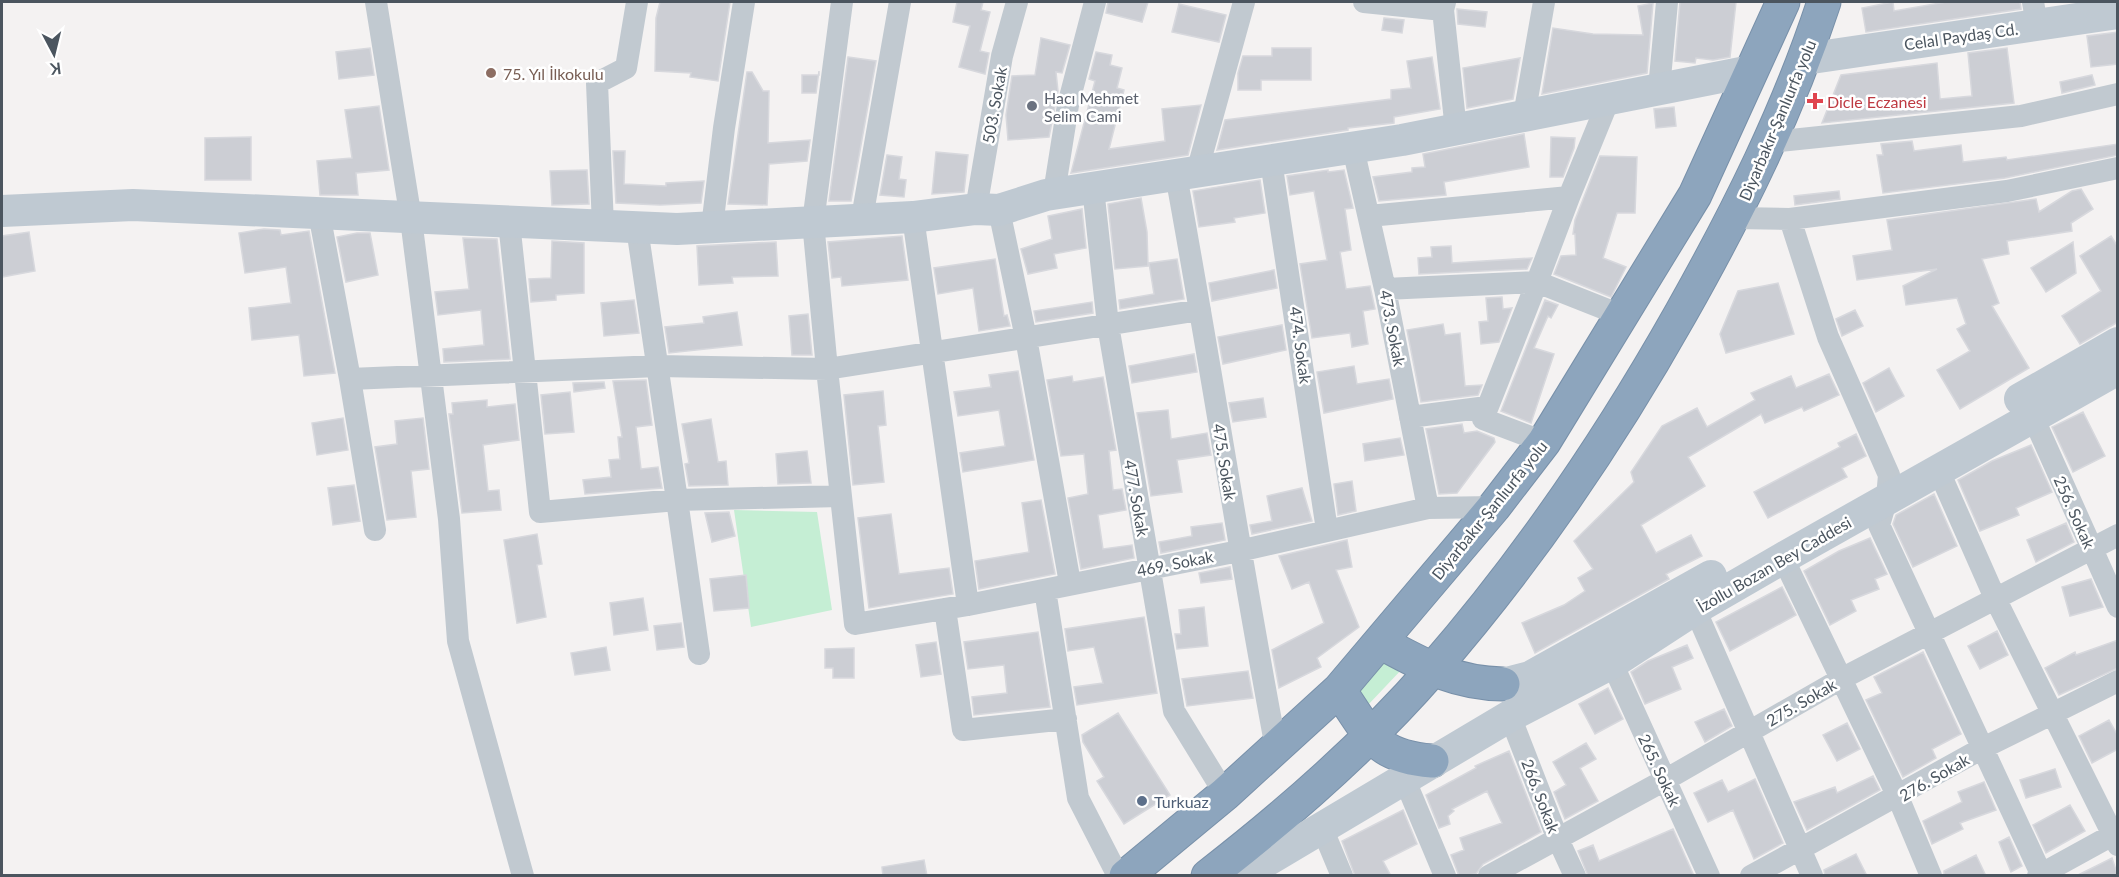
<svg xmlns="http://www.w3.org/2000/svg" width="2119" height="877" font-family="Lato,sans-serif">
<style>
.green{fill:#c5eed4}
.building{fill:#ccced4;stroke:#d7d8dd;stroke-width:1.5}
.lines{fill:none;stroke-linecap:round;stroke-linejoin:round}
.highway-casing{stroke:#7890a9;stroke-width:35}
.street{stroke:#c1c9d0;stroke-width:22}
.secondary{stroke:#bfc9d2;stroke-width:32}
.highway{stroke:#8da5bd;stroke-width:33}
.education-dot{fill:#8d6e63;stroke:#fff;stroke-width:2}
.health-dot{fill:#e0444e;stroke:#fff;stroke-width:2}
.worship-dot{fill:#6b7280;stroke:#fff;stroke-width:2}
.service-dot{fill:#5c6f8a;stroke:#fff;stroke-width:2}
.labels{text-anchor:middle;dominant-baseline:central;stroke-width:5;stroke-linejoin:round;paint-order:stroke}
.street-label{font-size:16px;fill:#4b555f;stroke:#fff}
.education-label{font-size:16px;fill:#785e54;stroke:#fff;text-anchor:start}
.worship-label{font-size:16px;fill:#5b616d;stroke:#fff;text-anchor:start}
.health-label{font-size:16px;fill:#be3a42;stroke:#fff;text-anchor:start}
.service-label{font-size:16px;fill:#4e5e75;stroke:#fff;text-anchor:start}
</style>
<rect width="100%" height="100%" fill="#f4f2f2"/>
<!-- green -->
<path class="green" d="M734 510 817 512 832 610 751 627Z
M1381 661 1403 668 1367 706 1357 695 1359 677Z"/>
<!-- building -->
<path class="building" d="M660 2H730L718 81 690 77 691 73 655 71 656 18Z
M957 2H983L981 10 990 12 980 51 989 53 985 74 959 67 970 26 953 22Z
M1108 2H1148L1142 22 1106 13Z
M1680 2H1736L1730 57 1713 60 1696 58 1695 63 1675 61Z
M1893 2 1894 11 1946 2H2020L2021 9 1866 32 1862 8Z
M1653 3 1647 73 1542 94 1553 28 1593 34 1643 35 1638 6Z
M1179 4 1226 15 1219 42 1172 32Z
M1457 9 1487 12 1485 27 1458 24Z
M1384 18 1404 20 1402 33 1382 30Z
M2118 32V64L2091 67 2087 36Z
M1041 38 1070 45 1062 73 1056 72 1058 91 1049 137 1008 140 1006 115 1012 76 1035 75Z
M370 48 374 75 339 79 336 52Z
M1272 48H1311V80H1261V90H1238V73L1243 56H1272Z
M2007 48 2014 103 1822 123 1841 75 1937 63 1940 99 1972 96 1968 53Z
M1096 52 1112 55 1110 65 1122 68 1117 88 1124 90 1109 149 1165 141 1162 109 1201 105 1188 155 1071 173 1095 81 1089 79Z
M848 57 876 61 851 201H829Z
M1432 57 1440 109 1394 117V123L1348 128V130L1217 150 1225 120 1391 99V90L1411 88 1407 61Z
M1520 58 1513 99 1467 108 1463 68Z
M819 71 816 93H802V75H819Z
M747 72H752L763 91H769L768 143 810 140 807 161 769 164 767 205 728 204Z
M2092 75 2095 85 2062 93 2060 82Z
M379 106 389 170 356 173 358 195H320L317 161 352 158 345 110Z
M1674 107 1676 126 1656 128 1654 109Z
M1524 134 1529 167 1444 182 1446 195 1379 201 1373 177 1412 172V168L1425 167 1423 154Z
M251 137V180H205V138Z
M1551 137 1575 138 1574 148 1563 177H1550Z
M1912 141 1914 151 1961 145 1963 162 2006 157 2007 160 2118 144V155L2005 178 1883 193 1877 155H1883L1881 144Z
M613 151H625L624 184 666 186V183L704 181 701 203 660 205 616 203Z
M936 152 968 155 964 192 932 194Z
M887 155 902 157 899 179 906 180 904 197 880 195Z
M1600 156 1637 157 1635 213H1617L1603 258 1626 267 1611 297 1554 274 1561 256 1576 255 1575 234H1573L1575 220Z
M587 170 589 204 552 205 550 171Z
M1328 170V172L1344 170 1353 208 1345 209 1351 250 1340 252 1346 289 1370 286 1375 309 1363 311 1368 344 1352 347 1350 333 1312 338 1300 264 1327 260 1314 191 1290 195 1287 176Z
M1260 180 1265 213 1234 218 1235 222 1199 227 1193 191Z
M2081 189 2093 209 2071 223 2072 231 2007 241 2009 254 1982 259 1999 303 1992 306 2029 368 1960 409 1937 370 1970 351 1957 329 1966 324 1957 298 1906 305 1903 286 1937 269 1857 280 1853 256 1892 250 1887 220 2036 199 2039 212 2072 191Z
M1839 191 1840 199 1795 205 1794 196Z
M1141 198 1147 232 1148 266 1115 269 1108 204Z
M1082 209 1086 248 1054 254 1057 268 1028 274 1021 249 1052 239 1048 216Z
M264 229 280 230 281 235 309 231 335 373 304 376 299 335 252 340 249 308 291 303 286 267 245 273 239 233Z
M29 232 35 271 2 277V236Z
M357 233H370L378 275 346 282 337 237Z
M902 236 908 280 842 286 841 277 832 278 828 242Z
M2111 236 2118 247V322L2080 344 2062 316 2101 291 2080 256Z
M463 238 497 239 510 359 444 362 443 349 484 345 481 310 438 315 435 292 469 289Z
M552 241 584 243V293L556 295V300L531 302 529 279 551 278Z
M776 242 778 276 732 277 733 283 699 285 697 246Z
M2073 242 2076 273 2046 292 2031 268Z
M1451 246 1452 263 1532 258 1527 269 1419 274 1418 258 1432 257 1431 247Z
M995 259 1004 316 1007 315 1010 326 979 331 973 288 938 294 934 268Z
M1177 259 1184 299 1120 309 1119 300 1154 294 1149 263Z
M1274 270 1277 288 1212 301 1209 283Z
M1778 283 1794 334 1726 353 1720 334 1738 291Z
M1502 297 1503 309 1512 308 1499 342 1481 344 1479 322 1488 321 1486 298Z
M634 300 639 333 604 336 601 303Z
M1545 300 1558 305 1551 318 1548 316 1534 348 1554 354 1531 423 1501 411Z
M1092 302 1093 313 1036 322 1034 311Z
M1855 310 1863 326 1842 336 1836 319Z
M737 312 742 345 669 353 665 327 704 323 703 317Z
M808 314 812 355H792L789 316Z
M1443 324 1445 335 1460 333 1465 386 1482 385 1478 395 1421 402 1407 330Z
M1282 325 1286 350 1223 364 1218 337Z
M1194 354 1197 372 1132 383 1129 366Z
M1354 366 1357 384 1389 379 1393 399 1324 413 1317 372Z
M1889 368 1904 396 1876 412 1863 383Z
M1018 371 1034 460 963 472 960 453 1005 446 999 410 958 416 954 392 991 387 989 375Z
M1829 374 1839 395 1804 411 1802 407 1765 423 1761 414 1688 457 1705 486 1641 525 1656 553 1691 535 1702 556 1666 574 1669 579 1535 653 1522 623 1564 605 1585 591 1578 578 1593 569 1574 541 1634 482 1631 472 1662 426 1697 408 1707 427 1755 400 1751 393 1791 376 1796 388Z
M1072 376 1073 382 1103 377 1116 450 1109 451 1113 490 1122 489 1126 510 1098 515 1103 549 1132 545 1134 558 1081 569 1068 498 1088 494 1084 454 1061 456 1047 380Z
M646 380 652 425 636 427 641 469 658 467 662 488 585 494 583 480 611 477 609 460 620 459 618 437H622L613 381Z
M604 382 605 388 574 392 573 383Z
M883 391 886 425 878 426 884 482 853 485 844 395Z
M570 392 574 432 545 434 541 395Z
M1263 398 1266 417 1233 422 1229 403Z
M487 400V407L515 404 519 440 483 445 488 491 499 490 501 510 462 513 449 414H453L452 403Z
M1168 410 1171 439 1207 433 1211 455 1177 460 1182 492 1151 496 1137 413Z
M2083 412 2105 456 2073 472 2052 427Z
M343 418 348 450 317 455 312 423Z
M423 418 429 469 411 471 416 517 387 520 375 447 397 444 395 421Z
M711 419 718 462 726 461 728 485 689 486 685 464 689 463 682 424Z
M1462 424 1464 433 1477 431 1494 438 1495 442 1457 493 1439 494 1426 429Z
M1856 434 1866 456 1842 468 1847 477 1768 518 1754 492 1840 447 1838 443Z
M1400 438 1404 455 1365 461 1363 444Z
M2031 445 2052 492 2016 508 2019 515 1980 531 1958 480 1992 461Z
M807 451 811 483 778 484 776 454Z
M1352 481 1356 511 1338 515 1334 484Z
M354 485 360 521 333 525 328 488Z
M1302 488 1312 521 1252 534 1250 525 1272 521 1267 496Z
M1934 494 1957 546 1913 567 1893 524 1896 515Z
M1041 500 1055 574 979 589 975 561 1029 552 1022 503Z
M729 512 735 536 712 542 705 513Z
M891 514 899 574 949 568 953 594 869 608 858 518Z
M1222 523 1225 540 1161 553 1159 542 1192 536 1191 527Z
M2066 523 2074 542 2036 562 2027 540Z
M537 534 542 564 537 565 546 617 517 623 504 540Z
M1870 538 1887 574 1875 579 1879 589 1851 600 1856 611 1830 625 1804 571 1839 551Z
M1347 540 1352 567 1336 570 1359 627 1317 658 1321 667 1279 688 1272 650 1324 623 1309 582 1292 589 1279 556Z
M1230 567 1232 579 1201 583 1199 573Z
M746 575 749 608 714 611 710 579Z
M2091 579 2103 607 2070 616 2062 587Z
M1782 587 1796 615 1730 651 1716 622Z
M643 598 648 630 614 635 610 603Z
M1204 607 1208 646 1177 649 1175 634H1181L1179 610Z
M1144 617 1157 693 1077 705 1074 687 1103 683 1094 647 1068 651 1065 629Z
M681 623 684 647 657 650 654 626Z
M1997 631 2008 655 1980 669 1968 646Z
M1038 632 1050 707 974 715 972 697 1007 693 1004 665 968 669 964 642Z
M2118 640V668L2059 695 2045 668 2075 652 2076 655Z
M936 642 941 674 921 677 916 645Z
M1687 645 1693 658 1672 667 1681 689 1645 704 1631 672 1648 661Z
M606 647 610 670 575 675 571 653Z
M854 648V678H833V668H825V649Z
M1923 652 1961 734 1932 749 1936 758 1903 777 1866 700 1882 693 1874 677Z
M1248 671 1253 698 1187 706 1182 679Z
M1608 688 1623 719 1595 734 1579 704Z
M1724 709 1732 726 1705 742 1695 722Z
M1118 713 1170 795 1124 824 1097 781 1104 777 1083 742 1082 735Z
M2109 720 2118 736V749L2092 763 2079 736Z
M1847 723 1860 749 1837 761 1823 735Z
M1586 743 1596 759 1580 768 1598 801 1565 819 1554 792 1566 785 1553 762Z
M1509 751 1541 832 1483 864 1476 874 1459 876 1451 855 1464 850 1460 838 1502 823 1487 791 1452 809 1454 811 1448 816 1450 824 1439 828 1426 795 1476 768 1475 766Z
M2055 769 2061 787 2026 798 2020 780Z
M1873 776 1880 790 1807 830 1794 802 1835 787 1837 793Z
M1755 779 1783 843 1754 859 1733 810 1708 822 1694 793 1722 780 1728 792Z
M1984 782 1996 810 1960 823 1963 829 1932 844 1923 821 1962 802 1958 792Z
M2070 805 2085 831 2046 853 2033 825Z
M1403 810 1417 844 1383 861 1391 876H1355L1342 841Z
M1673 829 1694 876H1588L1578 851 1593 845 1599 861Z
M2009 837 2022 866 2011 872 1999 842Z
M1856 854 1867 876H1825L1824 870Z
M1976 855 1986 876H1944V871Z
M2112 858 2118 876H2076Z
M924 860 927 876H883L882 867Z"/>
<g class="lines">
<defs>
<path id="highway" d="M1380 642C1423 665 1453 683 1503 684
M1339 690C1369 733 1375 757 1432 761
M1126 876 1225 794 1339 690 1494 507 1544 442 1695 195 1783 2
M1208 876C1288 814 1366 746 1432 670 1528 560 1610 439 1681 313 1738 212 1788 112 1824 2"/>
</defs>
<!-- highway casing -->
<use href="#highway" class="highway-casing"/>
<!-- street -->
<path class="street" d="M376 2 411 219 431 377 449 519 458 641 523 876
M1364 2 1443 10
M1445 2 1443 10 1456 130
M2033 2 2037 25
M1659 89 1667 2
M1524 116 1544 2
M1771 142 2021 116 2118 94
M1353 148 1385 289 1428 508
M1271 161 1327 530
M1197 172 1244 2
M1176 175C1211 366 1240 558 1276 748
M1093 188 1108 325 1174 711 1225 794
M1054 193 1068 105 1095 2
M976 209 1002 56 1017 2
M999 210 1026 338 1070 583
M319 213 350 379 658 366 827 369 813 222 842 2
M1369 216 1569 197 1609 99
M913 217 968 605
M862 218 900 2
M1735 218 1790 219 2007 191 2118 168
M1790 219 1828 337 1889 475 1887 498 1879 525 2042 876
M509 222 540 512 677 500 699 654
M603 226 597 83 626 68 637 2
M712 227 724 128 744 2
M637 228 677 500 840 496
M1385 289 1537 282 1569 197
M1200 310 827 369 855 624 968 605 1239 551 1428 508 1494 507
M350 379 375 530
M1410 417 1487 407
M2033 417 2118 607
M1544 442 1483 419 1537 282 1623 316
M1938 469 1995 598 2118 845
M1783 558 1898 797 1931 876
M1045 590 1078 798 1118 876
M945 609 963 730 1066 719
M1695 609 1812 876
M1612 663 1709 876
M1510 716 1557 837 1575 876
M1404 778 1445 876
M1322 828 1342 876
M1489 876 1665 780 1841 679 2118 535
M1751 876 1983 748 2118 681
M2038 876 2118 832"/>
<!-- secondary -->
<path class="secondary" d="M1805 59 2118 13
M2 211 133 205 677 229 913 217 976 209 999 210 1046 195 1402 140 1751 71
M2020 399 2118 343
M1503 684 1530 677 1711 576
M1241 876 1510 716 1612 663 1695 609 1783 558 2118 369"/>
<!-- highway -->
<use href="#highway" class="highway"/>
</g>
<!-- markers -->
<circle class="education-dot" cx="491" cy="73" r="6"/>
<path class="health-dot" d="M1812 92h6v6h6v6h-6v6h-6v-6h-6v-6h6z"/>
<circle class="worship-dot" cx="1032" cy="106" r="6"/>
<circle class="service-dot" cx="1142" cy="801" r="6"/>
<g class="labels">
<!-- street labels -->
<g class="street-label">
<text transform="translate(1961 36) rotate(-8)">Celal Paydaş Cd.</text>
<text transform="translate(994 105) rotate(-80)">503. Sokak</text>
<text transform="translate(1777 120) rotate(-67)">Diyarbakır-Şanlıurfa yolu</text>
<text transform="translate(1393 328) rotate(79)">473. Sokak</text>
<text transform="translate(1301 345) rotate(82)">474. Sokak</text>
<text transform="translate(1225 462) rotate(81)">475. Sokak</text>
<text transform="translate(1137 498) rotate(80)">477. Sokak</text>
<text transform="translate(1489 510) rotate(-51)">Diyarbakır-Şanlıurfa yolu</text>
<text transform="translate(2075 512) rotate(66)">256. Sokak</text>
<text transform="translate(1175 563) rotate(-11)">469. Sokak</text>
<text transform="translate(1774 564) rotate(-30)">İzollu Bozan Bey Caddesi</text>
<text transform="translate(1801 702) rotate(-30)">275. Sokak</text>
<text transform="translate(1660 770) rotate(65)">265. Sokak</text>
<text transform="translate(1934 777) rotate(-30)">276. Sokak</text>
<text transform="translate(1541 796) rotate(69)">266. Sokak</text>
</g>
<!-- education labels -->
<g class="education-label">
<text x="503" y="73">75. Yıl İlkokulu</text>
</g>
<!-- worship labels -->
<g class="worship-label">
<text x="1044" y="97">Hacı Mehmet<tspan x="1044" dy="18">Selim Cami</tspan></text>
</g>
<!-- health labels -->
<g class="health-label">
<text x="1827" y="101">Dicle Eczanesi</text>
</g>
<!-- service labels -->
<g class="service-label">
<text x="1154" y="801">Turkuaz</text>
</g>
</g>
<!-- border -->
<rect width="2119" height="877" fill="none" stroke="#4b555f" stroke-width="6"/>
<!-- north arrow -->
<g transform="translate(54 54) rotate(173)" stroke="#ffffff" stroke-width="4.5" paint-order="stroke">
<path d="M0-4.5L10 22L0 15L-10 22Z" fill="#4b555f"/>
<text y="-9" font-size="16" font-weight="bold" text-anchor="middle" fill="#4b555f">K</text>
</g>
</svg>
